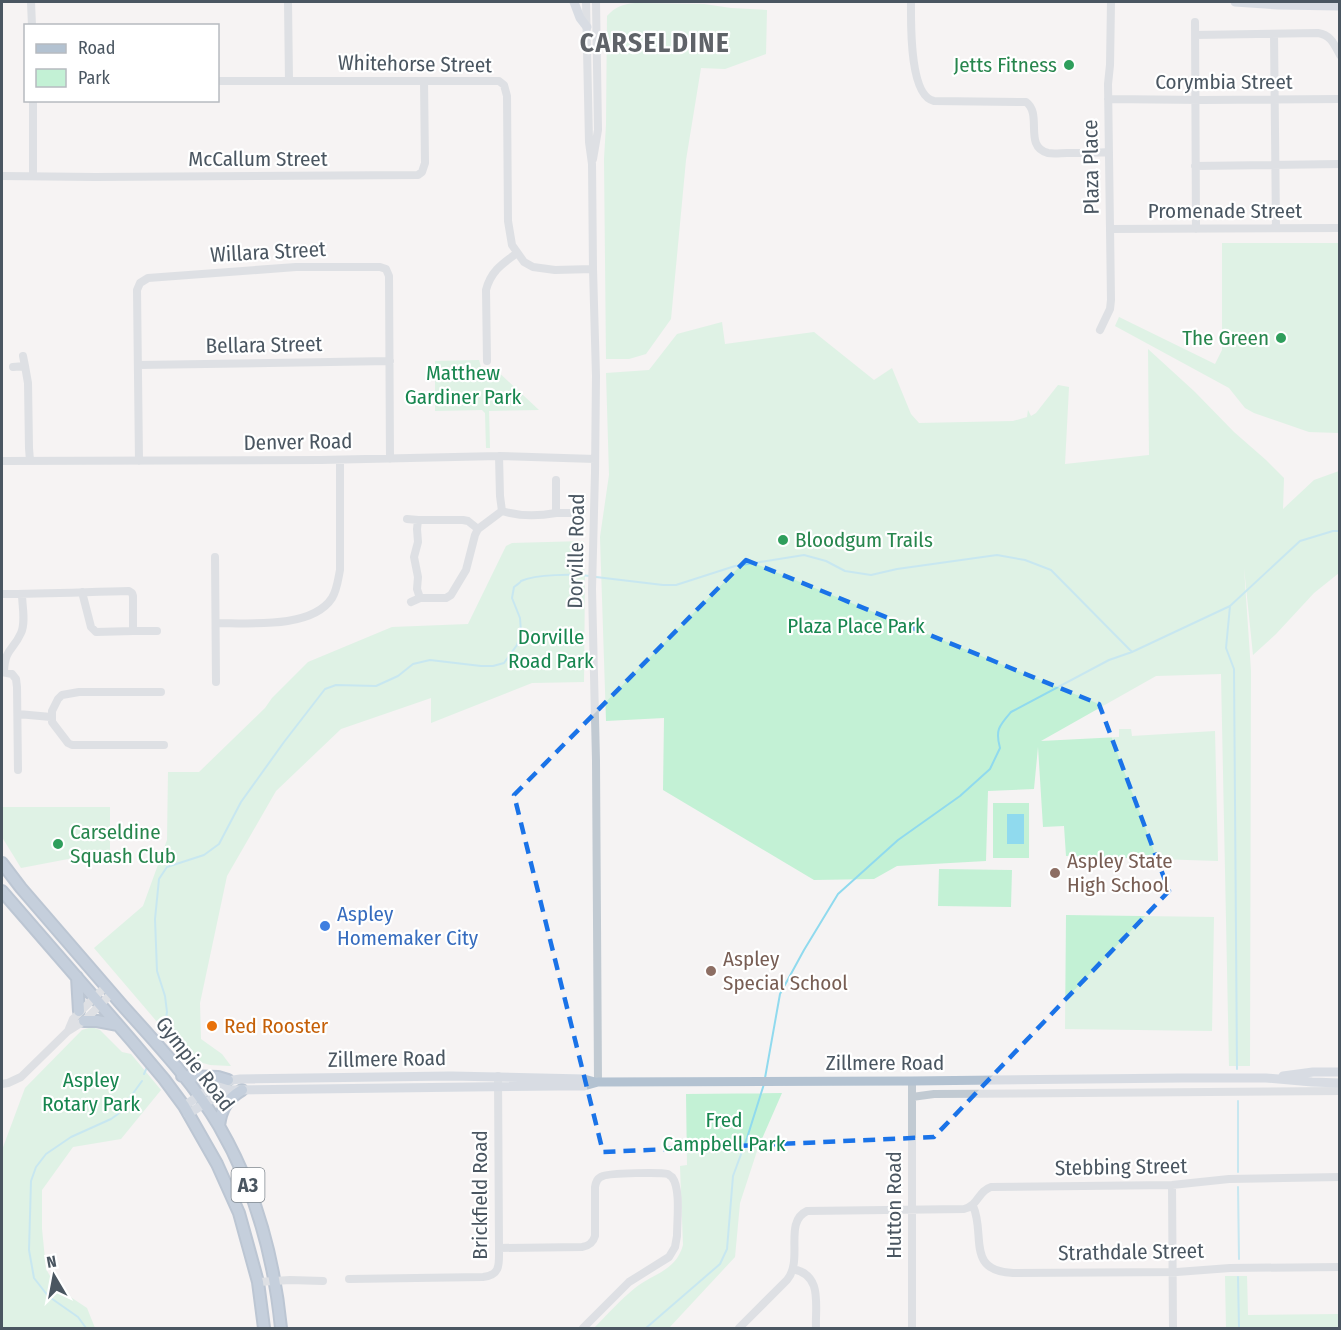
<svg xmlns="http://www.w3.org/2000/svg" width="1341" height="1330" font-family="'Fira Sans Condensed',sans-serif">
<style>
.green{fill:#c3f1d5}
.water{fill:#90daee}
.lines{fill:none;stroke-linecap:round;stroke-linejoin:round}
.stream{stroke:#90daee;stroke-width:2}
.highway-casing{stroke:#7690ad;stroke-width:14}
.minor{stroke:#c1cad2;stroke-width:8}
.major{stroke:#b3c2d1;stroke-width:9}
.highway{stroke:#8ba5c1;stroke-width:10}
.marked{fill:none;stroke:#1a73e8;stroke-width:4.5;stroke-dasharray:12 8;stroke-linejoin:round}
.leisure-dot{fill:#2e9e5b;stroke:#fff;stroke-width:2}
.education-dot{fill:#8d6e63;stroke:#fff;stroke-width:2}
.shop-dot{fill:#3f7fe0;stroke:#fff;stroke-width:2}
.food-dot{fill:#e8710a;stroke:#fff;stroke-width:2}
.labels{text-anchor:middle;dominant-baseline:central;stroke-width:4.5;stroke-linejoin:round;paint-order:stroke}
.shield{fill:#fff;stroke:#808990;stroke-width:1.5}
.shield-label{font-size:20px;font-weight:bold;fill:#4a5661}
.street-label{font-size:21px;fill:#4a5661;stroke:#fff}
.leisure-label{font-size:21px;fill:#27864d;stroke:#fff;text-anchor:end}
.park-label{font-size:21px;fill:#17864f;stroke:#fff}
.education-label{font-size:21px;fill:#785e54;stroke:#fff;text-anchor:start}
.shop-label{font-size:21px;fill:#366cbe;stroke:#fff;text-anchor:start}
.food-label{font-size:21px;fill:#c56008;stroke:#fff;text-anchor:start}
.district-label{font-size:27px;font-weight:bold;letter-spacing:1.5px;fill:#5f6368;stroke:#fff}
</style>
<rect width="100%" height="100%" fill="#f5f3f3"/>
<!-- green -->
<path class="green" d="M635 3 704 4 731 8 767 10 766 54 725 69 701 68 686 160 671 319 646 354 629 359H606L604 159 606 125 607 16C615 7 623 4 635 3Z
M1222 243H1339V433L1309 432 1254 413 1245 408 1229 388 1115 326 1119 317 1215 364 1222 350Z
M722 322 725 344 814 332 874 380 892 368 911 414 919 423 1013 421 1027 417 1028 410 1031 416 1036 413 1058 385 1069 387 1065 464 1149 455 1148 349 1195 392 1234 432 1266 460 1284 478 1283 509 1314 480 1339 471V573L1314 593 1276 634 1253 655 1244 568 1251 671 1250 1066H1229L1221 674 1156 676 1041 741 1119 737V729H1131L1132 736 1215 731 1218 861 1066 856 1064 826 1043 827 1038 747 1034 789 988 791 986 861 897 866 874 879 814 880 663 790 664 718 606 721 600 537 609 475 606 373 649 370 677 334Z
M479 360 481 367C486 369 489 370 493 367L539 410 489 411 490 448H486L485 413 482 410 435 411V361Z
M584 541C582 553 584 563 585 575L584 682 532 683 431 723V698L341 729 276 791 227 876 200 1003 201 1039 222 1054 231 1066 210 1065 178 1056 164 1030 94 948 143 906 167 840 168 772H199L265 708 272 698 308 662 392 627 468 624 506 546 512 543Z
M993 803H1029V858H993Z
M2 807H110V851L21 868 2 837Z
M939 869 1012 870 1011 907 938 906Z
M1066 915 1214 917 1212 1031 1065 1029Z
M92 1027 100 1030 122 1052 131 1054 161 1090 121 1139 73 1147 42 1190V1229L46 1269 57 1288 87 1308 95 1328H2V1150L25 1088 82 1030Z
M782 1093 758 1148 740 1203 735 1257 669 1328H594C607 1315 620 1300 635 1288 654 1273 676 1271 683 1245L680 1166 687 1165 686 1094Z
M1225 1276H1247L1248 1315 1339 1314V1328H1226Z"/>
<!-- water -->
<path class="water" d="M1007 814H1024V844H1007Z"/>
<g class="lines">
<!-- stream -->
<path class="stream" d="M596 577 663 585H676L735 566 804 555 826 561 845 571 871 575 897 569 997 555 1025 560 1051 570 1132 652
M1230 606 1226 648 1234 669 1237 1069
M159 1041 164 1030 167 1012 165 996 157 971 155 919 159 879 167 867 204 855 219 844 241 802 284 742 325 689 336 685 376 686 398 676 413 664 430 660 481 666H493L504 663 517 645 521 632 520 618 512 598 514 587C514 587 521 582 521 581 536 574 574 574 590 576
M144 1074 148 1065
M765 1078 780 994 804 950 838 894 898 840 960 796 990 769 1000 748C995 730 999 726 1011 712L1109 660 1132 652 1230 606 1300 541 1333 531H1340
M1238 1101V1172
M1238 1187 1239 1259
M1238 1277 1239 1328
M86 1328 78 1317 48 1296 34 1278 29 1250 31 1181 36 1167 46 1154 71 1137 111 1119 118 1114 142 1081
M646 1328 720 1264 727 1249 733 1176 747 1138 764 1084"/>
<defs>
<path id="highway" d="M2 863 21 888C55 927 88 966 122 1005 156 1043 193 1082 219 1126 255 1188 274 1257 281 1328
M2 891 132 1041 164 1079 184 1106 217 1164 239 1213 258 1282 264 1328
M77 977 79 1011
M84 1021H97L118 1025
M182 1076 218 1077 228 1080
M219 1126C221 1109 227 1099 242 1090"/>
</defs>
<!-- highway casing -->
<use href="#highway" class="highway-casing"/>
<!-- minor -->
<path class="minor" d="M31 2 32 26
M288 2 289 81
M586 2 589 142 592 164 593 269 596 376 595 473 592 589 596 761 598 1082
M911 2C911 22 909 96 934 101L1026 102C1043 114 1023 147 1048 153 1054 154 1061 153 1067 153 1081 153 1095 153 1109 152
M1195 22 1196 229
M1274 34 1276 228
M1195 35 1318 33C1331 35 1334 44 1340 55
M218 81H499L504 85 507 96 508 221 512 245 524 262 533 267 555 270 593 269
M1108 99 1202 100 1340 99
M593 159 598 130 596 2
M1195 166 1340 164
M2 176 95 177 418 175 422 172 425 163 424 81
M33 176V100
M1110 229 1340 228
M1100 330 1110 309 1111 300 1108 84 1110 65 1111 2
M487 361 486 290C491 271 502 264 517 253
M138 365 390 361
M25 366 28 383 29 448 30 461
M13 367 25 366 23 356
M2 461 321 460 499 456 595 459
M139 461 137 290 140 283 148 278 296 267H380L386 269 389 276 390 459
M502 511C518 516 539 516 556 513V480
M556 513H574
M407 519 418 520H463L468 521 478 529
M418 520 417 529 418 542 414 557 418 577 417 589 420 598H446L451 595 466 570 475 535 478 529 502 511 500 496 499 456
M215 557 216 682
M2 594C44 594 86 592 129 591L132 593 133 596V631L96 632 91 627 82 592
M411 602 420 598
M216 623C249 623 312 629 332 598 337 590 338 580 340 570V460
M133 631H157
M2 672 12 674 16 679 17 687 18 770
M4 672C5 648 13 651 21 633 26 622 22 605 22 594
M161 692H79L62 695 58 699 52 711V722L68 743 72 745H164
M18 714 51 717
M68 1031 73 1019 106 986
M912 1081V1328
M2 1084 8 1083 21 1077 68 1031 84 1021 112 993
M912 1097 934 1094 1340 1091
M1172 1185 1173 1328
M973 1206C986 1234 965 1271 1013 1273L1177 1272 1230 1268 1340 1267
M499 1248 582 1247C589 1246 593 1243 595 1236V1187C596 1182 597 1178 603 1176 609 1173 661 1172 668 1174 669 1175 670 1176 672 1177 681 1189 677 1220 677 1236L675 1247 669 1257 629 1282 583 1328
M793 1269C823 1275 815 1305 816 1328
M349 1279 483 1277C501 1275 499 1264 499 1248L498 1076
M258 1282 290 1280 323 1281
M739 1328 787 1280C804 1260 783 1222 807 1211L964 1209C979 1205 978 1191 991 1187L1172 1185 1229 1179 1340 1177"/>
<!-- major -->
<path class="major" d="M574 2 580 18 587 27
M1235 2 1278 5 1340 6
M1283 1076 1313 1072H1340
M184 1106C202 1094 218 1081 240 1079L451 1076 584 1079 595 1082
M188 1114 223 1092 230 1090 557 1086H584L598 1082 912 1081 1181 1078H1266L1312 1082 1340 1083"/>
<!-- highway -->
<use href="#highway" class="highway"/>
</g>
<!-- marked area -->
<path d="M0 0H1341V1330H0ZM746 560 1099 704 1169 891 934 1137 603 1152 514 795Z" fill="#f5f3f3" fill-opacity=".55" fill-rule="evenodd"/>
<path class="marked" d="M746 560 1099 704 1169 891 934 1137 603 1152 514 795Z"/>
<!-- markers -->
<g class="leisure-dot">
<circle cx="1069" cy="65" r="6"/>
<circle cx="1281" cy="338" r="6"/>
<circle cx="783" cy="540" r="6"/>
<circle cx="58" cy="844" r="6"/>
</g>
<g class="education-dot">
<circle cx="1055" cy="873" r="6"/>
<circle cx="711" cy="971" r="6"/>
</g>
<circle class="shop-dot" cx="325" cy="926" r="6"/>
<circle class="food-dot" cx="212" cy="1026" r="6"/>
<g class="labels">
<!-- shield labels -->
<rect class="shield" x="231.5" y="1168" width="33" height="34" rx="4.5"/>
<g class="shield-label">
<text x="248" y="1185">A3</text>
</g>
<!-- street labels -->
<g class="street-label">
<text transform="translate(415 64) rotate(1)">Whitehorse Street</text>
<text x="1224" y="82">Corymbia Street</text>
<text x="258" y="159">McCallum Street</text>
<text transform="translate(1091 167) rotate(-91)">Plaza Place</text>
<text x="1225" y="211">Promenade Street</text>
<text transform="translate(268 252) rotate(-3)">Willara Street</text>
<text transform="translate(264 345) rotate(-1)">Bellara Street</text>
<text transform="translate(298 442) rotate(-1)">Denver Road</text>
<text transform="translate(576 551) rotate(-89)">Dorville Road</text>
<text transform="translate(387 1059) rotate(-1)">Zillmere Road</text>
<text x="885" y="1063">Zillmere Road</text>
<text transform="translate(195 1064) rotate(52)">Gympie Road</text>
<text transform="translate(1121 1167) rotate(-1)">Stebbing Street</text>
<text transform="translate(480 1195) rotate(-90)">Brickfield Road</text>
<text transform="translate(894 1205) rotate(-90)">Hutton Road</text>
<text transform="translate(1131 1252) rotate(-1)">Strathdale Street</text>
</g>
<!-- leisure labels -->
<g class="leisure-label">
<text x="1057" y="65">Jetts Fitness</text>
<text x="1269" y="338">The Green</text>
<text x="795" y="540" text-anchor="start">Bloodgum Trails</text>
<text x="70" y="832" text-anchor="start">Carseldine<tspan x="70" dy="24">Squash Club</tspan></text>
</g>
<!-- park labels -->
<g class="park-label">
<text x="463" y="373">Matthew<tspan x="463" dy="24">Gardiner Park</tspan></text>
<text x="856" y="626">Plaza Place Park</text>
<text x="551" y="637">Dorville<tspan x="551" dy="24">Road Park</tspan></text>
<text x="91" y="1080">Aspley<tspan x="91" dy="24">Rotary Park</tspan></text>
<text x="724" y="1120">Fred<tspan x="724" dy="24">Campbell Park</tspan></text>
</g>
<!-- education labels -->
<g class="education-label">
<text x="1067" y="861">Aspley State<tspan x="1067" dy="24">High School</tspan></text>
<text x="723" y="959">Aspley<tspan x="723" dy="24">Special School</tspan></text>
</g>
<!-- shop labels -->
<g class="shop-label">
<text x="337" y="914">Aspley<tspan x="337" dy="24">Homemaker City</tspan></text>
</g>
<!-- food labels -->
<g class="food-label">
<text x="224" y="1026">Red Rooster</text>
</g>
<!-- district labels -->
<g class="district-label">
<text x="655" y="43">CARSELDINE</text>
</g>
</g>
<!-- border -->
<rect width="1341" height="1330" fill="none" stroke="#4a5661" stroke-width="6"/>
<!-- legend -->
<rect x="24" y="24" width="195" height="78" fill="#ffffff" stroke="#b7bbc0" stroke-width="1.5"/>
<rect x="36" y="44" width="30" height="9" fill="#b3c2d1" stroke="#b7bbc0" stroke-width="1.5"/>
<text x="78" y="54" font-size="18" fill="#4a5661">Road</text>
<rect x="36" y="69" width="30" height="18" fill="#c3f1d5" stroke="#b7bbc0" stroke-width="1.5"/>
<text x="78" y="84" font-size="18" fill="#4a5661">Park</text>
<!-- north arrow -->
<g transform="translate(54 1276) rotate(350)" stroke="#ffffff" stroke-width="4.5" paint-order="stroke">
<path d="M0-4.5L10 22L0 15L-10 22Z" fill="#4a5661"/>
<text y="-9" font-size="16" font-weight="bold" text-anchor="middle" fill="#4a5661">N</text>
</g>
</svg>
